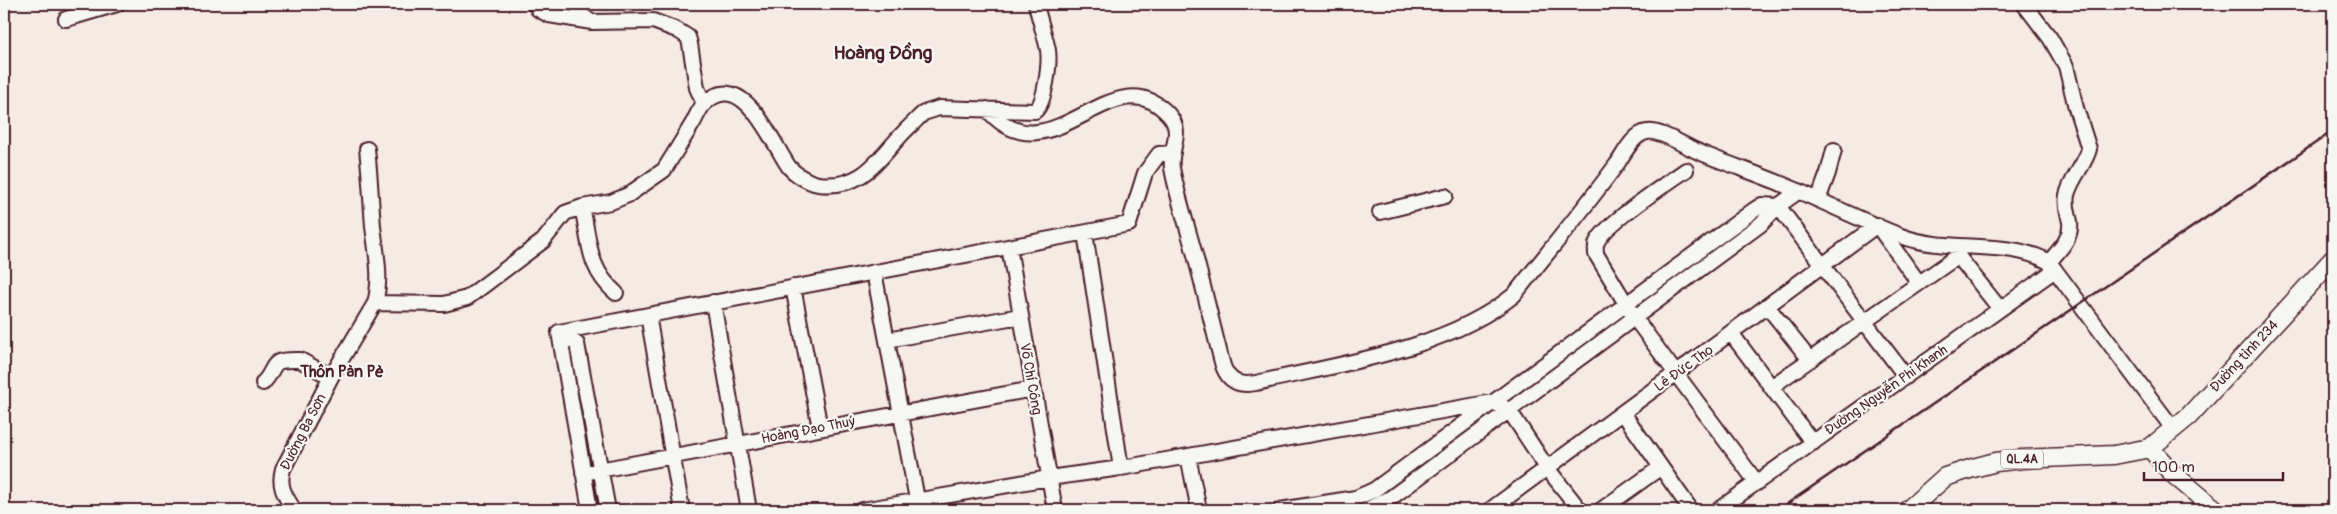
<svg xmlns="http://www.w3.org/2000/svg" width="2337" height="514" font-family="Pangolin,sans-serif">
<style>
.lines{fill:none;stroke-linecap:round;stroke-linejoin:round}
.minor-casing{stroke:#4a1f2b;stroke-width:18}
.major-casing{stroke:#4a1f2b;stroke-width:21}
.minor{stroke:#f6f6f2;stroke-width:14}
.major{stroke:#f6f6f2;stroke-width:18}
.rail{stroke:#4a1f2b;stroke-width:2.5}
.labels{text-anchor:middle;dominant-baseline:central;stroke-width:4.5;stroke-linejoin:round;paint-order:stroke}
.shield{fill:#f6f6f2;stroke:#7e6067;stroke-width:1}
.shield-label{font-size:12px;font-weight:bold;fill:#4a1f2b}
.street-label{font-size:14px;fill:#4a1f2b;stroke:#f6f6f2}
.quarter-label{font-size:16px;font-weight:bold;fill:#4a1f2b;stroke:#f6f6f2}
.district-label{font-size:19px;font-weight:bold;fill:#4a1f2b;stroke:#f6f6f2}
</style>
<rect width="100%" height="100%" fill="#f6ebe4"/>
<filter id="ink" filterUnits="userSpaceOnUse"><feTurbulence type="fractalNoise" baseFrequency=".02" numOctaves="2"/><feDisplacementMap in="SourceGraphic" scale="10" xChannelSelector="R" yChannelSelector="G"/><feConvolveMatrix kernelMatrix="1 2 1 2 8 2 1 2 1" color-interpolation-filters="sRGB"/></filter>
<g filter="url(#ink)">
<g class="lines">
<defs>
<path id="minor" d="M535 4 538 9 549 15 592 22 653 21 677 30 688 37 690 44 697 88 704 104
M576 4 582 15 591 22
M2024 4 2050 38 2066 66 2076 108 2089 149C2085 165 2071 178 2067 195 2065 205 2068 212 2070 222 2072 239 2059 250 2049 262
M66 19 117 4
M987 109C1049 183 1113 53 1168 114 1185 132 1169 148 1172 168 1178 200 1189 231 1197 263 1206 297 1214 332 1223 366 1229 382 1239 386 1256 383 1339 364 1446 350 1514 295 1548 252 1584 209 1617 164 1624 154 1633 134 1647 132 1659 129 1686 147 1699 152 1727 164 1756 173 1784 185 1823 201 1862 221 1901 236 1948 254 2007 238 2049 262L2174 430
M1686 170C1667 183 1605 224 1597 242 1595 245 1596 250 1596 254L1634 317 1757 483
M1818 200 1828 173 1834 150
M1778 206 1906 377
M582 207C590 241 587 268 616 293
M1380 212 1445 196
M1085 233 1121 468
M1009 247 1055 510
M874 272 919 510
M793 287 820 428
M713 302 749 510
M375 303 444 304 467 298 543 241 565 213 582 207 611 202 628 195 664 170C674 154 684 138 694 121 697 115 700 107 706 102 744 68 773 145 789 167 796 175 808 182 818 184 867 190 881 153 910 126 915 122 919 116 924 113 929 111 934 110 939 108L1035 111C1045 103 1050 64 1048 50 1045 35 1039 19 1036 4
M1767 306 1810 360
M648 315 682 510
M559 332 1129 224 1145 173 1159 154 1173 153
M559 332 577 344 608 510
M559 332 590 510
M1731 333 1813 443
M887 340 1020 316
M263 383C279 366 266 359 300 360L331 377
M1771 387 1958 256 2000 309
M1623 413 1691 510
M1188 456 1199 510
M583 473 1033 389
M294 510C285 496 278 486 283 469L331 377 375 303C382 277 376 253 373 226 371 201 370 175 367 149
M862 510 1049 478 1121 468 1493 402 1509 410 1547 468 1580 510
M1280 510 1356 498 1374 490 1754 210 1762 205 1778 206
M1366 510 1392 497 1761 224 1778 206 1799 191
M1490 510 1877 225 1919 283
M1601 510 1661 467
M1718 510 2055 270"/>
<path id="major" d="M2150 448 2172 473 2216 510
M1908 510 1945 477 1973 468 1996 462 2022 459 2114 455 2150 448 2189 416 2333 259"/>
</defs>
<!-- minor casing -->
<use href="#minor" class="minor-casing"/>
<!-- major casing -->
<use href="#major" class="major-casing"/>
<!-- minor -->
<use href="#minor" class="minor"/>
<!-- major -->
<use href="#major" class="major"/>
<!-- rail -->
<path class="rail" d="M1778 510 2333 131"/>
</g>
</g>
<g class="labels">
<!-- shield labels -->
<rect class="shield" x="2001" y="449.5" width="42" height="19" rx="4"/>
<g class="shield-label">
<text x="2022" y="459">QL.4A</text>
</g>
<!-- street labels -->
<g class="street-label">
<text transform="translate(2244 356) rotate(-47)">Đường tỉnh 234</text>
<text transform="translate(1684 368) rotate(-36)">Lê Đức Thọ</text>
<text transform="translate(1031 379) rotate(80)">Võ Chí Công</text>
<text transform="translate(1886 390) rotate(-35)">Đường Nguyễn Phi Khanh</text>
<text transform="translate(808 430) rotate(-11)">Hoàng Đạo Thuý</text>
<text transform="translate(303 432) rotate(-63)">Đường Ba Sơn</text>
</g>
<!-- quarter labels -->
<g class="quarter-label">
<text x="342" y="372">Thôn Pàn Pè</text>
</g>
<!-- district labels -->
<g class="district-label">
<text x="883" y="53">Hoàng Đồng</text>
</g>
</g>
<!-- margin -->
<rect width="2337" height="514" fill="none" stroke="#f6f6f2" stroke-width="20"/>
<rect x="10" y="10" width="2317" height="494" fill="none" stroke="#4a1f2b" stroke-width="2" filter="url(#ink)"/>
<!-- scale -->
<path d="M2144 472v8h139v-8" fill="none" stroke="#4a1f2b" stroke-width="2.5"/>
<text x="2152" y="472" font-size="15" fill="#4a1f2b" stroke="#f6f6f2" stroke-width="4" paint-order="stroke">100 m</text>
</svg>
